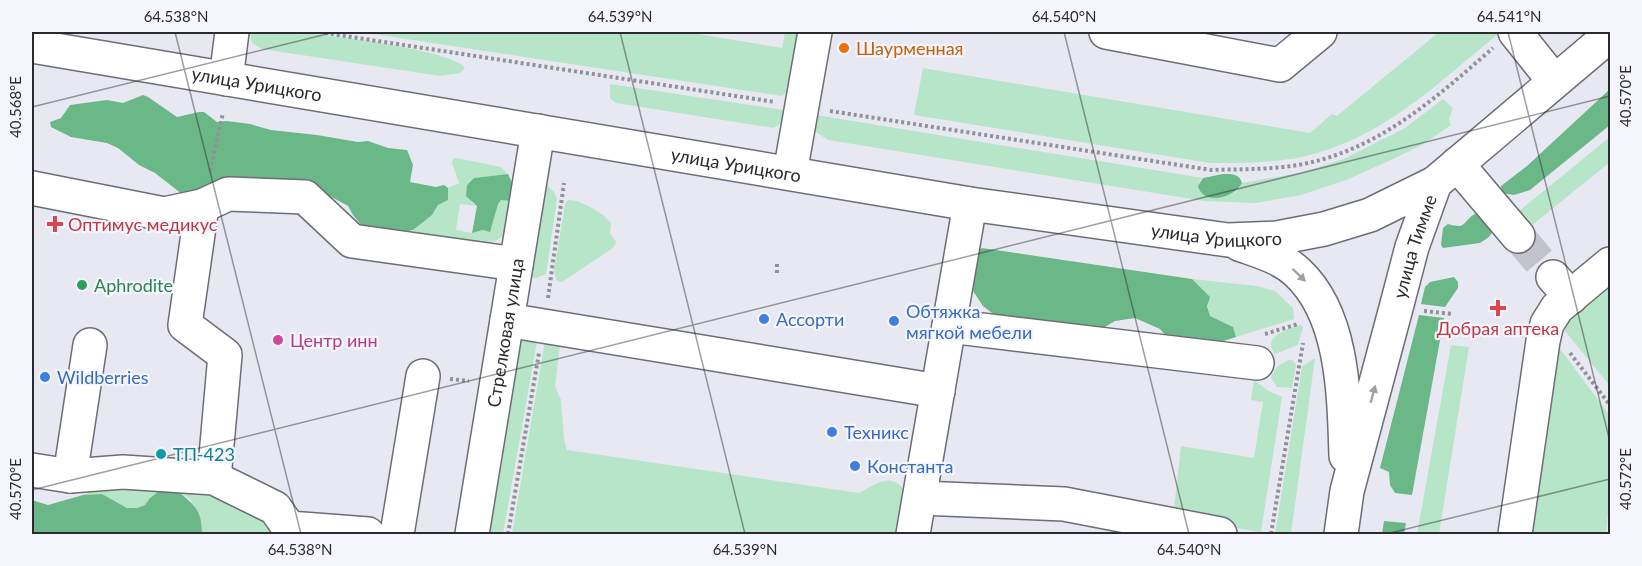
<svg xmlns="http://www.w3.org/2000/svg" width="1642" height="566" font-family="Lato,sans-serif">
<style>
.green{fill:#b7e5c7}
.forest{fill:#6ab888}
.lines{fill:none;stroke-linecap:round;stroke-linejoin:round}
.minor-tunnel{stroke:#c2c2cb;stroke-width:33;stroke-dasharray:33 16;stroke-linecap:butt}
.minor-casing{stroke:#6d6d75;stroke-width:36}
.major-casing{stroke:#6d6d75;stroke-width:36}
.path{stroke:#919198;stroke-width:4;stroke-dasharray:3 3;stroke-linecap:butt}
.minor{stroke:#fff;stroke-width:33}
.major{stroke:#fff;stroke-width:33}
.oneway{fill:#a0a0a1}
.ticks{fill:none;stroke:#2b2b2f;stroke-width:1.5;stroke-opacity:0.45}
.food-dot{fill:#e8710a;stroke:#f5f5fd;stroke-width:2}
.health-dot{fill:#e0444e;stroke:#f5f5fd;stroke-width:2}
.leisure-dot{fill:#2e9e5b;stroke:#f5f5fd;stroke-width:2}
.shop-dot{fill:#3f7fe0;stroke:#f5f5fd;stroke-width:2}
.hotel-dot{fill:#d1479c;stroke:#f5f5fd;stroke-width:2}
.culture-dot{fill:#0f9aa8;stroke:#f5f5fd;stroke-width:2}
.labels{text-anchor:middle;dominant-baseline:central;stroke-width:4.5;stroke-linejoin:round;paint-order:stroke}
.food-label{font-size:18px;fill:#c56008;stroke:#f5f5fd;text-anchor:start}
.street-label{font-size:18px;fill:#2b2b2f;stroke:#f5f5fd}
.health-label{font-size:18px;fill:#be3a42;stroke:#f5f5fd;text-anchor:start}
.leisure-label{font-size:18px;fill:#27864d;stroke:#f5f5fd;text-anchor:start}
.shop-label{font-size:18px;fill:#366cbe;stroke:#f5f5fd;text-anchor:start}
.hotel-label{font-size:18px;fill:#b23c85;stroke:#f5f5fd;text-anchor:start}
.culture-label{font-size:18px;fill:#0d838f;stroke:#f5f5fd;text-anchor:start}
.neatline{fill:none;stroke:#2b2b2f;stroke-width:2}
.ticks-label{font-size:15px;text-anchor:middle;fill:#2b2b2f}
</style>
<rect width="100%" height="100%" fill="#e8e8f2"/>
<!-- green -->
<path class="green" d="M250 32C278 27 451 47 465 68L460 73 440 76 262 49 252 43Z
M360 32H686L782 48 785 32H800L793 86 782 96Z
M1439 32H1496L1498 34C1438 83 1381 140 1302 157 1272 163 1240 163 1210 163L914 115 923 68 1310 133 1332 114 1337 116Z
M610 84 790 111 783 122 774 128 616 103 610 98Z
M1443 99 1453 108 1449 119 1451 125 1422 145 1393 159 1346 180 1301 195 1256 203 1204 201 828 140 816 132V115L1203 178 1199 181 1203 194C1218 198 1235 199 1242 183L1300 173 1344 159 1405 128Z
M1610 137V162L1526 230 1514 215Z
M457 158 501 167 508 174 474 178 467 185 471 202 477 206 460 204 456 230 472 233 483 230 490 231 498 204 501 200 510 201C508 210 509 226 504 234 492 253 437 237 417 235L413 230 432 215 438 205 448 200V188L459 183 452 163 453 159Z
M547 185 554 192 557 199 546 274 536 278 529 276 543 186Z
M568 200C579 199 604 213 611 223L610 233 616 242 615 246 610 250 562 282 557 281 554 272 565 204Z
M1192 279 1257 286 1275 291 1293 308 1294 319 1236 337 1233 327 1210 316 1204 291Z
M1610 285V386L1565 331 1567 320Z
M1300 325 1303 327 1298 345 1275 354C1261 336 1287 330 1300 325Z
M539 330 503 534H481L514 342Z
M1549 334 1610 416V493L1606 534H1520Z
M546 335 560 345 555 386 561 400 564 440 567 450 859 493C878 483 891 471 907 493L905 534H512Z
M1451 345 1469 347 1439 534H1417Z
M1315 358 1291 534H1275L1302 367Z
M1289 360H1292L1296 364 1292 388 1277 387 1271 378C1274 368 1280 364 1289 360Z
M1254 380 1267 390 1282 397 1261 532 1173 518 1181 446 1254 458 1263 402 1251 400Z
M116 480 216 489 264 517 279 534H202V525L191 500 176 489 150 498 145 505 137 508H127L102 494 83 495Z"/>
<!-- forest -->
<path class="forest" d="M1610 89V125L1530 190 1514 195 1502 193 1501 186 1527 166Z
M143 95 148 97 177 117 199 112H204L217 122 227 121 250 124 271 130 317 135 358 142 368 141 388 148 407 150 413 165 410 182 436 187 444 185 448 188V200L438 205 432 215 413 230 385 236 364 228 353 215 348 206 317 189 182 194 155 173 139 165 118 148 107 143 71 137 51 127 50 122 61 118 70 105 107 100 123 103Z
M508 174 514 187 510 201 501 200 498 204 490 232 483 230 472 233 477 206 466 196 467 185 474 178Z
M1223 174C1231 174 1239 173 1242 183 1235 198 1203 206 1198 186L1203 178Z
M1475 214 1483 215 1496 226 1489 237 1480 243 1443 248 1441 245 1443 228 1448 224C1468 230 1462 221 1475 214Z
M982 248 1192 279 1210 297 1207 306 1210 316 1233 327 1236 337 1208 346 1166 336 1160 329 1135 318 1115 321 1098 331 997 317 983 306 973 291 971 280 975 254Z
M1454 277 1458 282V288L1445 307 1421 304 1425 287 1430 282Z
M1419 315 1444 318 1412 495 1395 493 1390 485 1389 472 1380 468Z
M176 489C193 505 202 508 202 534H32V500L48 505 83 495 102 494 127 508H137L145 505 150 498 158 492Z
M1384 521 1406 523 1404 534H1382Z"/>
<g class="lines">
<!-- minor-tunnel -->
<path class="minor-tunnel" d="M1518 236 1553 277"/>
<defs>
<g id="minor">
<path d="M1106 32 1280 65 1320 32"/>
<path d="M1515 32 1554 81"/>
<path d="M226 79 232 32"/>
<path d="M1457 164 1518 236"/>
<path d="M790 173 815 32"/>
<path d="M32 188 164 214 202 206 228 194 305 197 352 241 516 264"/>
<path d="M202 206 185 325 225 355 214 478"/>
<path d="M1553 277 1571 297"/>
<path d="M507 320 938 391"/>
<path d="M949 326 1257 363"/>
<path d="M32 470 70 476 123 472 214 478 275 508 289 528 368 534"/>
<path d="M70 476 90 345"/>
<path d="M920 498 1064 504 1220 534"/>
<path d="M397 534 423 376"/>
<path id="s1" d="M472 534 538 131"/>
<path d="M913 534 970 204"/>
<path d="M1515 534 1543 341 1547 324 1557 308 1610 264"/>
</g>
<g id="major">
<path id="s2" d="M32 46 970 204 1228 240 1277 238 1324 229 1370 215 1435 183"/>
<path d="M1239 244C1258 251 1281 257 1297 272 1344 315 1344 397 1346 456"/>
<path id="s3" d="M1341 534 1347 491 1396 308 1412 247 1435 183 1610 35"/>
</g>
</defs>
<!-- minor casing -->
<use href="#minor" class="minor-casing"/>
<!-- major casing -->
<use href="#major" class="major-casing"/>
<!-- path -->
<path class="path" d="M319 32 775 102
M830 111 1211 170C1244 169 1276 170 1308 163 1382 147 1438 96 1493 48
M210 171 223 113
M777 273V264
M548 298 564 183
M1424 311 1453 314
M1265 334 1298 324
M1570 353 1610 405
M450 379 469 381
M508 534 539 353
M1271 534 1303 343"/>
<!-- minor -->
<use href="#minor" class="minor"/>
<!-- major -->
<use href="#major" class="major"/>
</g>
<!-- one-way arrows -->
<defs><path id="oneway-solid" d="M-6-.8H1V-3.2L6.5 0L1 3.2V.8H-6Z" transform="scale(1.5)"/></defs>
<g class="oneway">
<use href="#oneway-solid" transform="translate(1299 275) rotate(44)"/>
<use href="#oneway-solid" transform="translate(1373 394) rotate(-75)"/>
</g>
<!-- ticks -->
<path class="ticks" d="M175 32 301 534M620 32 745 534M1064 32 1189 534M1508 32 1610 442M32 107 335 32M32 490 1610 96M1386 534 1610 479"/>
<!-- markers -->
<circle class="food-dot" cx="844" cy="48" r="6"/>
<g class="health-dot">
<path d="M52 215h6v6h6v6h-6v6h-6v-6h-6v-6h6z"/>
<path d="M1495 299h6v6h6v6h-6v6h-6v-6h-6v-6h6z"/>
</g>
<circle class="leisure-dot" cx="82" cy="285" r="6"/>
<g class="shop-dot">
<circle cx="764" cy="319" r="6"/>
<circle cx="894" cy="321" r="6"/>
<circle cx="45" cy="377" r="6"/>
<circle cx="832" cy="432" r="6"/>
<circle cx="855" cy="466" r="6"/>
</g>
<circle class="hotel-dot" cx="278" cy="340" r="6"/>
<circle class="culture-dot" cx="161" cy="454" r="6"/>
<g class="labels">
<!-- food labels -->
<g class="food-label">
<text x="856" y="48">Шаурменная</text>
</g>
<!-- street labels -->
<g class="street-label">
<text stroke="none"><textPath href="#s2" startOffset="228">улица Урицкого</textPath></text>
<text stroke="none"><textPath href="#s2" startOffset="714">улица Урицкого</textPath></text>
<text stroke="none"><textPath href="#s2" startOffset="1200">улица Урицкого</textPath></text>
<text stroke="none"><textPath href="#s3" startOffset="297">улица Тимме</textPath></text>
<text stroke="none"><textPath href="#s1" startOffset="204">Стрелковая улица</textPath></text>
</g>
<!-- health labels -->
<g class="health-label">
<text x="68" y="224">Оптимус медикус</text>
<text x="1498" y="328" text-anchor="middle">Добрая аптека</text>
</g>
<!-- leisure labels -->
<g class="leisure-label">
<text x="94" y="285">Aphrodite</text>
</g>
<!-- shop labels -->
<g class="shop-label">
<text x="906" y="311">Обтяжка<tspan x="906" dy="21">мягкой мебели</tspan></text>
<text x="776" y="319">Ассорти</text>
<text x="57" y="377">Wildberries</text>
<text x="844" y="432">Техникс</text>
<text x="867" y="466">Константа</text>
</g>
<!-- hotel labels -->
<g class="hotel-label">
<text x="290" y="340">Центр инн</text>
</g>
<!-- culture labels -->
<g class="culture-label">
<text x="173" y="454">ТП-423</text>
</g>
</g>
<!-- border -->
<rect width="1642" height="566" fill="none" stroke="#f5f5fd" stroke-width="66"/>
<rect x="33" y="33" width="1576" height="500" class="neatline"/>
<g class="ticks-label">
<text x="176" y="22">64.538°N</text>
<text x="620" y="22">64.539°N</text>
<text x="1064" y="22">64.540°N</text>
<text x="1509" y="22">64.541°N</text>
<text transform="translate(1626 96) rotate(-90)" y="5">40.570°E</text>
<text transform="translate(16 107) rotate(-90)" y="5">40.568°E</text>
<text transform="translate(1626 479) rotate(-90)" y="5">40.572°E</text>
<text transform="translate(16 489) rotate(-90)" y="5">40.570°E</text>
<text x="300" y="555">64.538°N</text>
<text x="745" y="555">64.539°N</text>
<text x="1189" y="555">64.540°N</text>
</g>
</svg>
